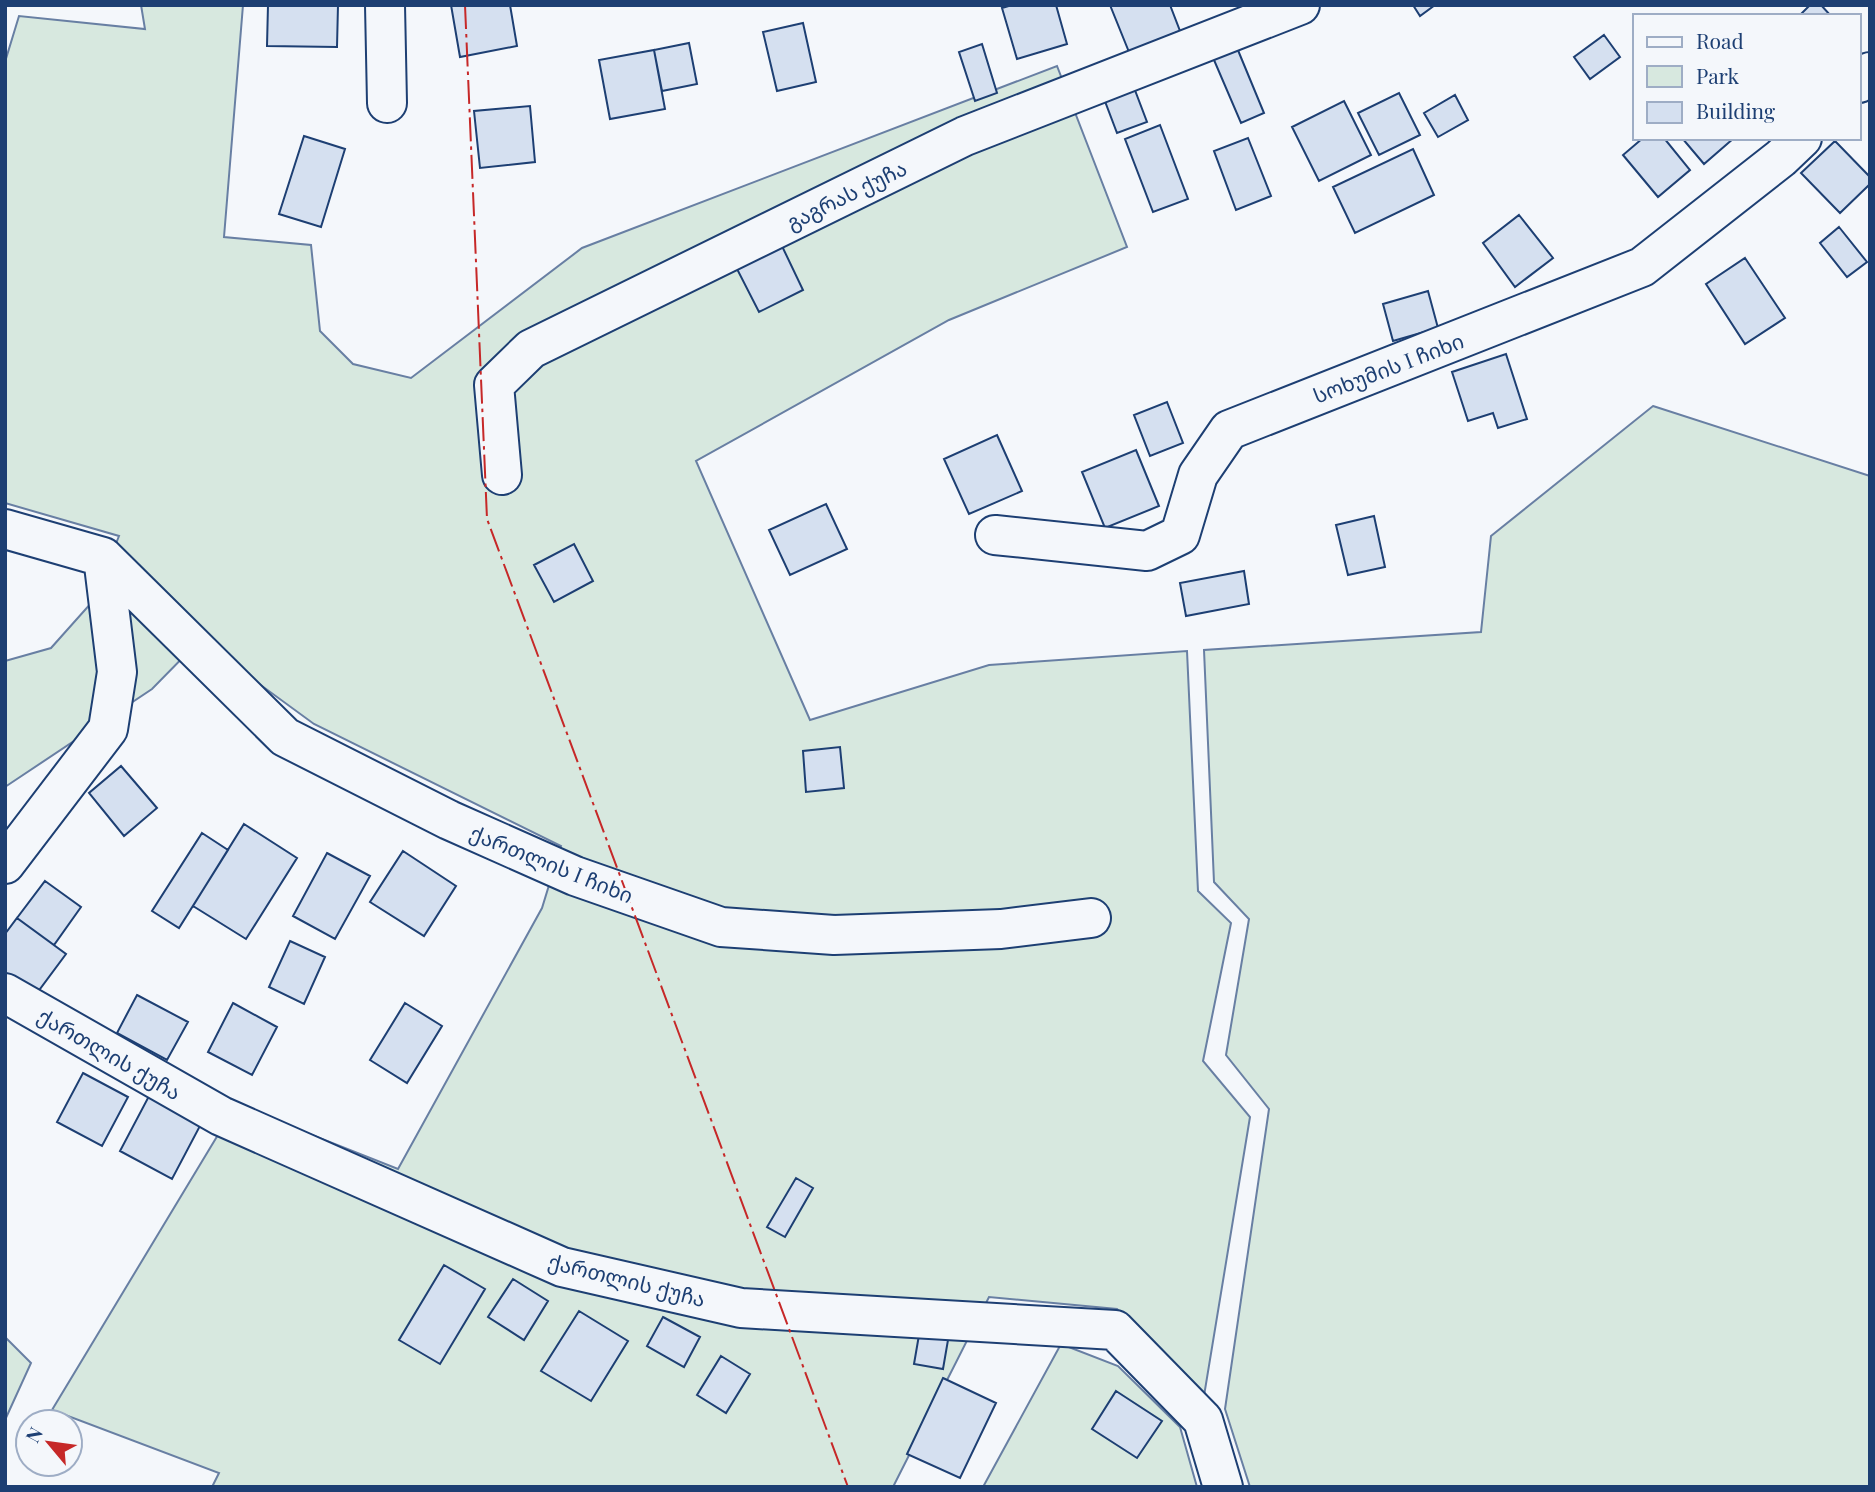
<svg xmlns="http://www.w3.org/2000/svg" width="1875" height="1492" font-family="'Playfair Display','Noto Sans Georgian',serif">
<style>
.green{fill:#d7e8df;stroke:#687fa3;stroke-width:2}
.building{fill:#d5e0f0;stroke:#1d3f73;stroke-width:2}
.lines{fill:none;stroke-linecap:round;stroke-linejoin:round}
.minor-casing{stroke:#1d3f73;stroke-width:42}
.minor{stroke:#f4f7fb;stroke-width:38}
.power{stroke:#c62828;stroke-width:2;stroke-dasharray:24 5 3.5 5;stroke-linecap:butt}
.labels{text-anchor:middle;dominant-baseline:central;stroke-width:5;stroke-linejoin:round;paint-order:stroke}
.street-label{font-size:21px;fill:#1d3f73;stroke:#f4f7fb}
</style>
<rect width="100%" height="100%" fill="#f4f7fb"/>
<!-- green -->
<path class="green" d="M141 5H243L224 237 311 245 320 331 353 364 411 378 582 248 1057 66 1127 247 949 320 696 461 810 720 989 665 1187 651 1198 891 1231 923 1203 1061 1250 1117 1204 1396 1117 1309 989 1297 893 1487H212L219 1473 52 1410 236 1105 398 1169 542 908 561 846 314 724 247 675 206 634 152 689 5 787V661L51 648 93 601 119 536 5 503V62L19 16 145 29Z
M1653 406 1870 476V1487H1250L1225 1409 1269 1109 1226 1055 1249 919 1214 882 1204 650 1481 632 1491 536Z
M5 1337 31 1363 5 1420Z
M1061 1344 1118 1366 1180 1427 1197 1487H983Z"/>
<!-- building -->
<path class="building" d="M268 5H338L337 47 267 46Z
M451 5H510L517 46 460 57Z
M1012 5H1056L1067 44 1017 59 1002 8Z
M1110 5H1170L1180 31 1129 52Z
M1413 5H1435L1420 16Z
M1810 5H1821L1831 16H1799Z
M803 23 816 82 777 91 763 32Z
M1604 35 1620 57 1590 79 1574 57Z
M689 43 697 84 662 91 654 50Z
M1235 43 1264 113 1241 123 1211 53Z
M982 44 997 93 975 101 959 52Z
M654 50 665 109 610 119 599 60Z
M1133 85 1147 122 1117 133 1103 96Z
M1399 93 1420 135 1379 155 1358 113Z
M1455 95 1468 120 1438 137 1424 113Z
M1344 101 1371 155 1319 181 1292 127Z
M530 106 535 162 480 168 474 111Z
M1160 125 1188 199 1153 212 1125 139Z
M304 136 345 149 321 227 279 214Z
M1248 138 1271 196 1236 210 1214 151Z
M1643 138H1664L1690 170 1658 197 1623 155Z
M1682 138H1734L1704 164Z
M1835 141 1870 177V184L1840 213 1801 173Z
M1413 149 1434 195 1355 233 1333 187Z
M1519 215 1553 258 1515 287 1483 243Z
M1839 227 1867 262 1847 277 1820 243Z
M781 244 803 290 759 312 736 267Z
M1745 258 1785 318 1745 344 1706 284Z
M1428 291 1438 328 1393 341 1383 304Z
M1506 354 1527 419 1498 428 1493 413 1468 421 1452 372Z
M1167 402 1183 443 1150 456 1134 415Z
M997 435 1022 491 969 514 944 459Z
M1136 450 1159 506 1105 528 1082 472Z
M826 504 847 549 790 575 769 530Z
M1374 516 1385 567 1348 575 1336 525Z
M574 544 593 581 554 602 534 565Z
M1244 571 1249 604 1186 616 1180 583Z
M840 747 844 788 806 792 803 751Z
M121 766 157 808 124 836 89 793Z
M244 824 297 858 246 939 193 906Z
M202 833 228 850 179 928 152 911Z
M403 851 456 886 424 936 370 902Z
M327 853 370 876 335 939 293 916Z
M45 881 81 907 54 945 17 918Z
M17 918 66 954 34 997 5 976V934Z
M290 941 325 957 304 1004 269 987Z
M137 995 188 1022 167 1060 117 1033Z
M233 1003 277 1027 252 1075 208 1052Z
M405 1003 442 1026 407 1083 370 1060Z
M83 1073 128 1097 102 1146 57 1122Z
M149 1096 201 1124 172 1179 120 1151Z
M796 1178 813 1188 785 1237 767 1227Z
M444 1265 485 1289 440 1364 399 1340Z
M513 1279 548 1301 524 1340 488 1317Z
M579 1311 628 1341 591 1401 541 1371Z
M663 1317 700 1337 684 1367 647 1346Z
M919 1335 948 1340 943 1369 914 1364Z
M721 1356 750 1374 726 1413 697 1395Z
M943 1378 996 1403 960 1478 907 1454Z
M1116 1391 1162 1421 1137 1458 1092 1429Z"/>
<g class="lines">
<defs>
<path id="minor" d="M385 5 387 103
M1859 83 1870 72
M502 475 494 385 531 349 965 136 1300 5
M5 529 103 557 117 672 108 729 5 864
M995 535 1147 551 1180 535 1198 475 1229 430 1642 267 1781 158 1802 138
M103 557 285 737 449 820 575 876 721 927 834 935 1001 929 1091 918
M5 993 221 1116 562 1267 741 1308 1115 1330 1203 1420 1223 1487"/>
</defs>
<!-- minor casing -->
<use href="#minor" class="minor-casing"/>
<!-- minor -->
<use href="#minor" class="minor"/>
<!-- power -->
<path class="power" d="M465 5 487 519 848 1487"/>
</g>
<g class="labels">
<!-- street labels -->
<g class="street-label">
<text transform="translate(846 194) rotate(-26)">გაგრას ქუჩა</text>
<text transform="translate(1388 367) rotate(-21)">სოხუმის I ჩიხი</text>
<text transform="translate(552 863) rotate(22)">ქართლის I ჩიხი</text>
<text transform="translate(110 1053) rotate(30)">ქართლის ქუჩა</text>
<text transform="translate(627 1279) rotate(14)">ქართლის ქუჩა</text>
</g>
</g>
<!-- border -->
<rect width="1875" height="1492" fill="none" stroke="#1d3f73" stroke-width="14"/>
<!-- legend -->
<rect x="1633" y="14" width="228" height="126" fill="#f4f7fb" stroke="#9eadc5" stroke-width="2"/>
<rect x="1647" y="37" width="35" height="10" fill="#f4f7fb" stroke="#9eadc5" stroke-width="2"/>
<text x="1696" y="49" font-size="21" fill="#1d3f73">Road</text>
<rect x="1647" y="66" width="35" height="21" fill="#d7e8df" stroke="#9eadc5" stroke-width="2"/>
<text x="1696" y="84" font-size="21" fill="#1d3f73">Park</text>
<rect x="1647" y="102" width="35" height="21" fill="#d5e0f0" stroke="#9eadc5" stroke-width="2"/>
<text x="1696" y="119" font-size="21" fill="#1d3f73">Building</text>
<!-- north arrow -->
<g transform="translate(49 1443) rotate(299)"><circle r="33" fill="#f4f7fb" stroke="#9eadc5" stroke-width="2"/>
<path d="M0-5L12 26L0 18L-12 26Z" fill="#c62828"/>
<text y="-10" font-size="19" font-weight="bold" text-anchor="middle" fill="#1d3f73">N</text>
</g>
</svg>
